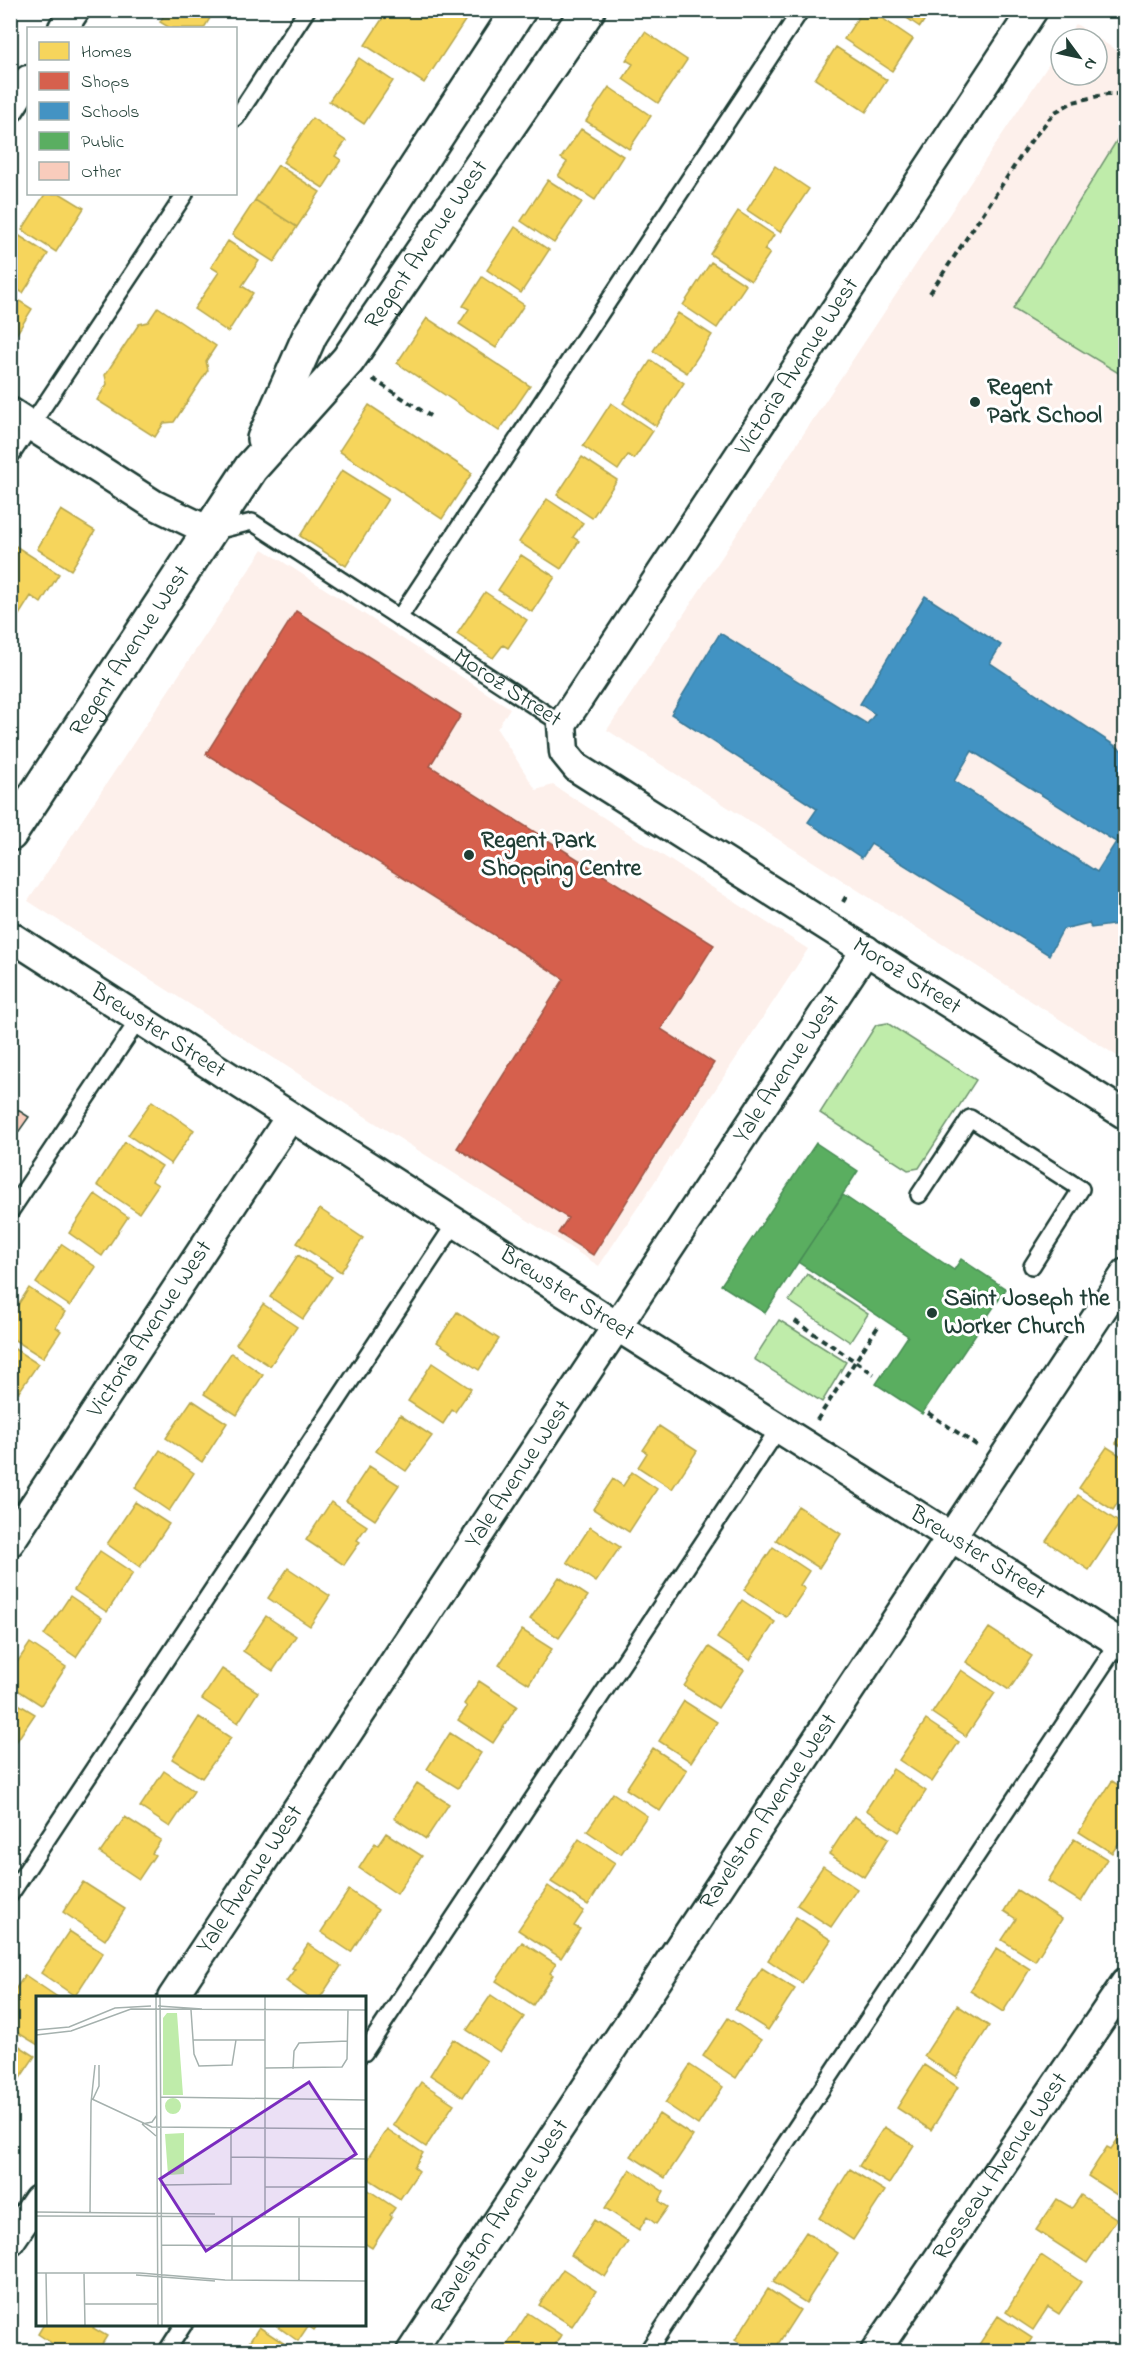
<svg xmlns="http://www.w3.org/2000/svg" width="1136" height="2362" font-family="'Indie Flower',sans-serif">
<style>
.built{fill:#fdf0eb}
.green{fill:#bfecaa;stroke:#6f946f;stroke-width:1.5}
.homes{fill:#f6d55c;stroke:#b6a750;stroke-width:1.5}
.shops{fill:#d6604d;stroke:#9f5646;stroke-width:1.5}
.schools{fill:#4393c3;stroke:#387998;stroke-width:1.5;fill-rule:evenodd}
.public{fill:#5aae61;stroke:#488c54;stroke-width:1.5}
.building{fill:#f9ccbc;stroke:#1f3d34;stroke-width:1.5}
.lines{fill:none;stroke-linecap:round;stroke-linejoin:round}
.service-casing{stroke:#1f3d34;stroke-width:20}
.minor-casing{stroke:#1f3d34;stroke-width:33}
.secondary-casing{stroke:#1f3d34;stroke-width:38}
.path{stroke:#1f3d34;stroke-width:4;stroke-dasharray:6 4.5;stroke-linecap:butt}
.service{stroke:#fff;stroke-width:15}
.minor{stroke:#fff;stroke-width:28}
.secondary{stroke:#fff;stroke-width:33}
.poi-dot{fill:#1f3d34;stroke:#fff;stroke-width:2}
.labels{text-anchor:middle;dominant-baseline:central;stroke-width:6;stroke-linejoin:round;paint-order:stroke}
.street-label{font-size:24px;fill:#1f3d34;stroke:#fff}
.poi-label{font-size:24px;font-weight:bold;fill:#1f3d34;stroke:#fff;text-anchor:start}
.inset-road{fill:none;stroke:#a5b1ae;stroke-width:1.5}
.view{fill:#7b2cbf;fill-opacity:0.15;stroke:#7b2cbf;stroke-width:3}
.inset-edge{fill:none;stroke:#1f3d34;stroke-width:3}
</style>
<rect width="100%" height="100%" fill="#fff"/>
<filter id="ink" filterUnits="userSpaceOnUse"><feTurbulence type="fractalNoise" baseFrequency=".0167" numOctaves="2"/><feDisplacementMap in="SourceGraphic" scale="12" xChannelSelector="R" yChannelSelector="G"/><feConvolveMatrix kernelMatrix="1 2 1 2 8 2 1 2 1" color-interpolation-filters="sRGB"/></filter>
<g filter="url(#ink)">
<!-- built -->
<path class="built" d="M1076 24 1125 56V1061L607 730 1061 46V75H1097V39H1065Z
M263 549 510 708 497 729 536 790 553 785 808 949 599 1266 28 901Z"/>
<!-- green -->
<path class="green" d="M1125 127 1126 128 1125 377 1013 309Z
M887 1023 976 1080 919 1168 908 1170 820 1113 876 1025Z
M807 1274 868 1314 850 1342 789 1301Z
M779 1320 846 1362 822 1402 754 1359Z"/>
<!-- homes -->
<path class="homes" d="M167 10H215L204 28H170L160 22Z
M388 10H472L424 83 365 45Z
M863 10H870L913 39 892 71 844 39Z
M895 10H931L920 27Z
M645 32 687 60 658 103 623 79 633 64 626 60Z
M836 47 887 80 866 112 815 79Z
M359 58 393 81 364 124 329 101Z
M609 87 651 116 629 149 586 121Z
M312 118 346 141 335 156 341 160 323 188 283 162Z
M581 129 623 156 595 200 558 176 567 162 561 158Z
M278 165 320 192 297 227 255 200Z
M775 166 809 189 780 232 747 210Z
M548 180 582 202 554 243 521 221Z
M45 194H61L84 208 56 252 22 230Z
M255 200 297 227 274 262 232 235Z
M738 211 774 235 764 250 770 253 751 281 710 254Z
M515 227 549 250 521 293 487 270Z
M18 235 48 254 23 293 10 285V246Z
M228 241 259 261 242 286 253 293 228 332 194 309 219 272 211 267Z
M711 262 746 285 717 328 683 305Z
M482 277 524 305 496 348 459 324 469 309 463 306Z
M10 295 32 309 11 343H10Z
M158 307 216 346 206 361 208 370 174 422 164 423 155 437 97 400 107 384 105 375 139 324 148 322Z
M678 313 712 335 687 373 653 351Z
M427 318 530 386 499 431 397 363Z
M651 360 684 383 656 426 623 403Z
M611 403 653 431 634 459 628 455 618 470 583 446Z
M369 405 472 473 442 519 339 451Z
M582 457 617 480 592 518 557 495Z
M342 470 388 499 346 566 300 536Z
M547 499 583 523 573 537 579 541 561 569 519 542Z
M61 510 95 531 71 570 37 549Z
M14 545 59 574 41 603 31 596 19 615 10 610V552Z
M521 555 555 577 532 612 498 590Z
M485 592 527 620 508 648 503 645 493 658 457 634Z
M152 1101 194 1130 171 1164 128 1135Z
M125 1142 162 1166 152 1181 158 1185 139 1213 97 1185Z
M95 1194 128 1217 102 1256 69 1233Z
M320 1209 363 1238 341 1272 297 1243Z
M62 1244 96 1267 70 1306 36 1283Z
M298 1255 332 1277 303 1319 270 1297Z
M29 1288 65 1312 56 1327 61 1331 43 1358 10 1337V1317Z
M263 1304 297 1327 270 1366 236 1344Z
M457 1312 499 1339 479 1370 437 1342Z
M10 1346 38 1364 19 1392 14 1388 10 1394Z
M231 1353 263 1375 237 1415 204 1394Z
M432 1363 471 1389 455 1412 452 1410 443 1424 408 1401Z
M192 1400 227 1423 202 1462 166 1438Z
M400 1415 432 1436 406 1471 376 1451Z
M659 1426 697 1451 672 1489 638 1467 647 1453 643 1450Z
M1126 1429V1449L1116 1443Z
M1107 1447 1126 1459V1490L1113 1510 1079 1488Z
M160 1450 194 1473 169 1511 135 1488Z
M369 1466 399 1485 375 1520 346 1501Z
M632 1472 657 1489 629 1532 593 1509 613 1479 623 1486Z
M1078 1495 1120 1523 1089 1570 1046 1541Z
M135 1502 169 1524 140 1567 107 1544Z
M331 1502 367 1526 357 1540 360 1542 344 1565 306 1540Z
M798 1506 841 1534 819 1568 776 1540Z
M590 1527 620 1547 596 1582 567 1562Z
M773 1547 809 1571 800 1585 805 1589 786 1617 744 1590Z
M100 1551 133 1573 107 1612 74 1590Z
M288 1568 330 1596 310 1626 268 1598Z
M559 1577 588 1596 559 1638 530 1619Z
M70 1596 102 1618 76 1657 44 1635Z
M742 1600 775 1622 750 1660 717 1638Z
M266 1616 296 1636 273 1671 243 1651Z
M989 1628 1032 1656 1009 1690 966 1662Z
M522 1630 552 1649 529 1684 499 1665Z
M30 1643 66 1667 41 1705 10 1685V1673Z
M709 1647 744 1670 718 1708 684 1686Z
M222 1669 258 1692 238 1723 202 1699Z
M961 1670 995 1693 966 1736 932 1713Z
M479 1681 517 1706 493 1743 458 1720 467 1707 464 1704Z
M10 1699 35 1714 10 1751Z
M684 1701 717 1722 691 1762 659 1741Z
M199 1717 231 1738 202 1778 172 1759Z
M926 1720 959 1742 932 1782 899 1760Z
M450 1733 481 1753 458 1788 427 1769Z
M653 1748 687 1770 660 1811 626 1789Z
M893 1769 926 1791 899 1832 866 1810Z
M164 1771 194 1791 170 1827 140 1807Z
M1112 1781 1126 1790V1833L1112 1853 1079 1832Z
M417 1783 449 1804 426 1839 394 1818Z
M613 1793 647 1816 621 1854 587 1831Z
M854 1816 889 1838 864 1877 829 1854Z
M125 1817 161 1840 152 1853 155 1855 139 1879 100 1853Z
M386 1833 422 1856 397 1894 359 1868 375 1843 378 1845Z
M579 1839 615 1863 588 1905 551 1882Z
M1074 1839 1107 1859 1081 1902 1048 1881Z
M823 1866 857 1889 831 1927 797 1905Z
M83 1882 125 1909 105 1940 63 1912Z
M548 1886 584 1911 574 1926 580 1929 561 1958 518 1930Z
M349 1890 378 1910 351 1952 321 1932Z
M1017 1890 1062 1919 1035 1961 1002 1940 1016 1919 1004 1911Z
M796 1917 831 1940 802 1983 768 1960Z
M69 1931 103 1953 75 1996 41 1973Z
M522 1942 556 1964 550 1973 553 1975 533 2005 496 1981Z
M308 1944 341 1966 320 1998H310L286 1981 295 1969 292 1968Z
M997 1948 1030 1969 1003 2012 970 1991Z
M762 1968 795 1989 768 2030 735 2009Z
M25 1975 59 1998H38V2045L10 2028V1997Z
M491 1995 524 2017 500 2052 467 2030Z
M957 2005 989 2026 956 2077 924 2056Z
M728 2018 761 2040 736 2078 703 2056Z
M453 2039 487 2061 463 2097 430 2075Z
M10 2040 35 2056 10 2093Z
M690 2065 723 2087 698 2125 665 2103Z
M924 2065 958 2087 931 2130 897 2108Z
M421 2082 454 2104 426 2147 393 2125Z
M659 2114 693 2136 665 2178 631 2156Z
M884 2127 914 2145 889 2184 859 2166Z
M387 2129 423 2153 414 2167 419 2171 400 2199 364 2176V2164Z
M1122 2133 1126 2136V2201L1088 2176 1107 2147 1111 2149Z
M630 2169 664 2192 659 2201 668 2207 656 2224 647 2217 639 2230 605 2208Z
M850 2169 885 2191 853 2240 819 2218Z
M364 2187 395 2208 390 2215 392 2217 372 2248 364 2243Z
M1081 2195 1117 2219 1087 2263 1036 2230 1057 2199 1072 2208Z
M594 2220 628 2242 605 2277 571 2255Z
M806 2232 838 2253 806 2303 773 2282Z
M1041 2255 1081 2282 1059 2314 1048 2307 1033 2330 1006 2312Z
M563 2269 596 2291 572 2326 539 2305Z
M768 2289 800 2310 773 2352H754L735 2340Z
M528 2313 561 2335 551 2352H502Z
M998 2316 1032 2338 1023 2352H974Z
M44 2324H96L93 2328 107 2336 97 2352 82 2346 78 2352H65L38 2334Z
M274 2324H318L314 2330 308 2326 298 2341Z
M259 2327 294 2350 293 2352H243Z"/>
<!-- shops -->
<path class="shops" d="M296 611 461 715 430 766 714 945 661 1029 714 1063 593 1255 558 1233 568 1218 457 1148 564 979 206 754Z"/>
<!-- schools -->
<path class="schools" d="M925 596 1001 645 990 663 1126 753V923L1091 928 1089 923 1063 929 1049 955 871 844 862 858 808 822 817 809 671 714 720 633 867 724 875 714 860 704ZM972 751 1116 842 1097 872 954 781Z"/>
<!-- public -->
<path class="public" d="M816 1143 858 1171 765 1313 721 1285Z
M843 1195 954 1270 961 1259 1006 1289 922 1414 876 1384 908 1336 798 1262Z"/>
<!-- building -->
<path class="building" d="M10 1105 29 1117 10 1144Z"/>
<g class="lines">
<defs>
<g id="service">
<path d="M236 118 307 10"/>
<path d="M10 457 185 194"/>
<path id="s1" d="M212 532 252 522 562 724"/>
<path d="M399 618 801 10"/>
<path d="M919 1195 970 1118 1081 1189 1032 1266"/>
<path d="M10 1212 139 1019"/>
<path d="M10 1895 456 1222"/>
<path d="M364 2053 779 1428"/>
<path d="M166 2352 184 2324"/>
<path d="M647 2352 1122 1637"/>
</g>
<g id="minor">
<path id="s2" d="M1033 10 562 724 564 752 577 768 1126 1115"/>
<path d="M63 28 75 10"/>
<path d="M10 108 28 80"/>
<path d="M10 412 153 504 211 532"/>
<path id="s3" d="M10 936 618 1327 1126 1647"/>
<path id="s4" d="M10 1542 290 1117"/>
<path id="s5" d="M172 1998 866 950"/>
<path d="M10 2241 38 2200"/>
<path id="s6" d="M411 2352 1126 1273"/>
<path id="s7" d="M875 2352 1126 1982"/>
</g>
<g id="secondary">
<path d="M264 439 310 335 389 209 519 10"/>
<path id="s8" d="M10 834 251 468 348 360 588 10"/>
</g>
</defs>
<!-- service casing -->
<use href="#service" class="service-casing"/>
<!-- minor casing -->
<use href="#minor" class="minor-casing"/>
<!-- secondary casing -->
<use href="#secondary" class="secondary-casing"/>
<!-- path -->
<path class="path" d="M930 293 1031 141 1055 112 1073 102 1107 94H1126
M373 379 430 416
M843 902 848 893
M795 1321 874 1374
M928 1413 978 1446
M817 1420 879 1325"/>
<!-- service -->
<use href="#service" class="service"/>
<!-- minor -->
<use href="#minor" class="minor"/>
<!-- secondary -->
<use href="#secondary" class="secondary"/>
</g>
</g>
<!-- markers -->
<g class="poi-dot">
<circle cx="975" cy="402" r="6"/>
<circle cx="469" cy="855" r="6"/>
<circle cx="932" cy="1313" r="6"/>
</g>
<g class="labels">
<!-- street labels -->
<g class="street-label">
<text stroke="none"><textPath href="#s8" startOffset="723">Regent Avenue West</textPath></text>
<text transform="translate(798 367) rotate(-57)">Victoria Avenue West</text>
<text stroke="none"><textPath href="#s8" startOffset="219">Regent Avenue West</textPath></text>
<text stroke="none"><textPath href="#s1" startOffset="346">Moroz Street</textPath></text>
<text stroke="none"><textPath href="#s2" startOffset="1294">Moroz Street</textPath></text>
<text stroke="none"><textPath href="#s3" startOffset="176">Brewster Street</textPath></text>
<text stroke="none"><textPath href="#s5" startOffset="1114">Yale Avenue West</textPath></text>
<text stroke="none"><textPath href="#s3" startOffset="662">Brewster Street</textPath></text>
<text stroke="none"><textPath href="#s4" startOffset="255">Victoria Avenue West</textPath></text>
<text stroke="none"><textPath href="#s5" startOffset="628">Yale Avenue West</textPath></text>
<text stroke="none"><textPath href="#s3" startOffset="1148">Brewster Street</textPath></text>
<text stroke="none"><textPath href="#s6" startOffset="648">Ravelston Avenue West</textPath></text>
<text stroke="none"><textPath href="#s5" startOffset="142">Yale Avenue West</textPath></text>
<text stroke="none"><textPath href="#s7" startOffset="224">Rosseau Avenue West</textPath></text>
<text stroke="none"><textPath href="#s6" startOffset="162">Ravelston Avenue West</textPath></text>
</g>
<!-- poi labels -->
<g class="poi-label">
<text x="987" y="388">Regent<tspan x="987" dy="28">Park School</tspan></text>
<text x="481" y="841">Regent Park<tspan x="481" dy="28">Shopping Centre</tspan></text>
<text x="944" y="1299">Saint Joseph the<tspan x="944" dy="28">Worker Church</tspan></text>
</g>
</g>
<!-- overview -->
<g transform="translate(36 1996)">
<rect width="330" height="330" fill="#fff"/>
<path d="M131 17H141L147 99H127V22ZM129 110a8 8 0 1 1 16 0a8 8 0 1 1-16 0ZM148 137V178L132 179 129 138Z" fill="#bfecaa"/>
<path class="inset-road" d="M120 0 122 330M124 0 126 330M122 10 166 13M155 14 158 58 163 70 196 69 200 44M0 34 33 31 79 12 115 10M0 39 35 35 95 13 330 14M157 44H229M229 72 306 71 311 63 312 14M257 73 258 55 263 47 312 45M124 101 330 104M56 103 116 131 330 133M57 103 63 90V69M106 128 120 140M106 128 116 126 121 119M195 161 330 163M125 189 195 188V132M229 191H330M0 216 179 218M54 217 55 107 59 69M0 220 330 221M196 220V284M229 220V0M263 221V284M125 249 330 251M0 277H104L189 284 330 285M10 277 11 330M48 278 49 330M100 279 179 285M48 308H121"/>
<path class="view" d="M273 86 320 158 170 255 124 183Z"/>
<rect width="330" height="330" class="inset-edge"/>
</g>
<!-- margin -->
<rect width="1136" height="2362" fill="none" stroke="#fff" stroke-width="36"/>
<rect x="18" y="18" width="1100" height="2326" fill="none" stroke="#1f3d34" stroke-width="2" filter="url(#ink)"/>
<!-- legend -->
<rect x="27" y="27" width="210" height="168" fill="#ffffff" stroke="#a5b1ae" stroke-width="1.5"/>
<rect x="39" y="42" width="30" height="18" fill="#f6d55c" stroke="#a5b1ae" stroke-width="1.5"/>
<text x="81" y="57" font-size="18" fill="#1f3d34">Homes</text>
<rect x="39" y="72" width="30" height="18" fill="#d6604d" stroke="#a5b1ae" stroke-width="1.5"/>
<text x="81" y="87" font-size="18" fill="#1f3d34">Shops</text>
<rect x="39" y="102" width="30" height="18" fill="#4393c3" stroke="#a5b1ae" stroke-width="1.5"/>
<text x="81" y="117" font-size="18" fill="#1f3d34">Schools</text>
<rect x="39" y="132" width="30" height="18" fill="#5aae61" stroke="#a5b1ae" stroke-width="1.5"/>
<text x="81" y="147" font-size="18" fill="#1f3d34">Public</text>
<rect x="39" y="162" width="30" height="18" fill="#f9ccbc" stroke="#a5b1ae" stroke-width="1.5"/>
<text x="81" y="177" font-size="18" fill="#1f3d34">Other</text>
<!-- north arrow -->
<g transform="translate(1079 57) rotate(123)"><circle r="28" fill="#ffffff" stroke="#a5b1ae" stroke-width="1.5"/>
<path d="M0-4.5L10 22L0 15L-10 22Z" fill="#1f3d34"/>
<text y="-9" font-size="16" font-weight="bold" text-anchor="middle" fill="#1f3d34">N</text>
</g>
</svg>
